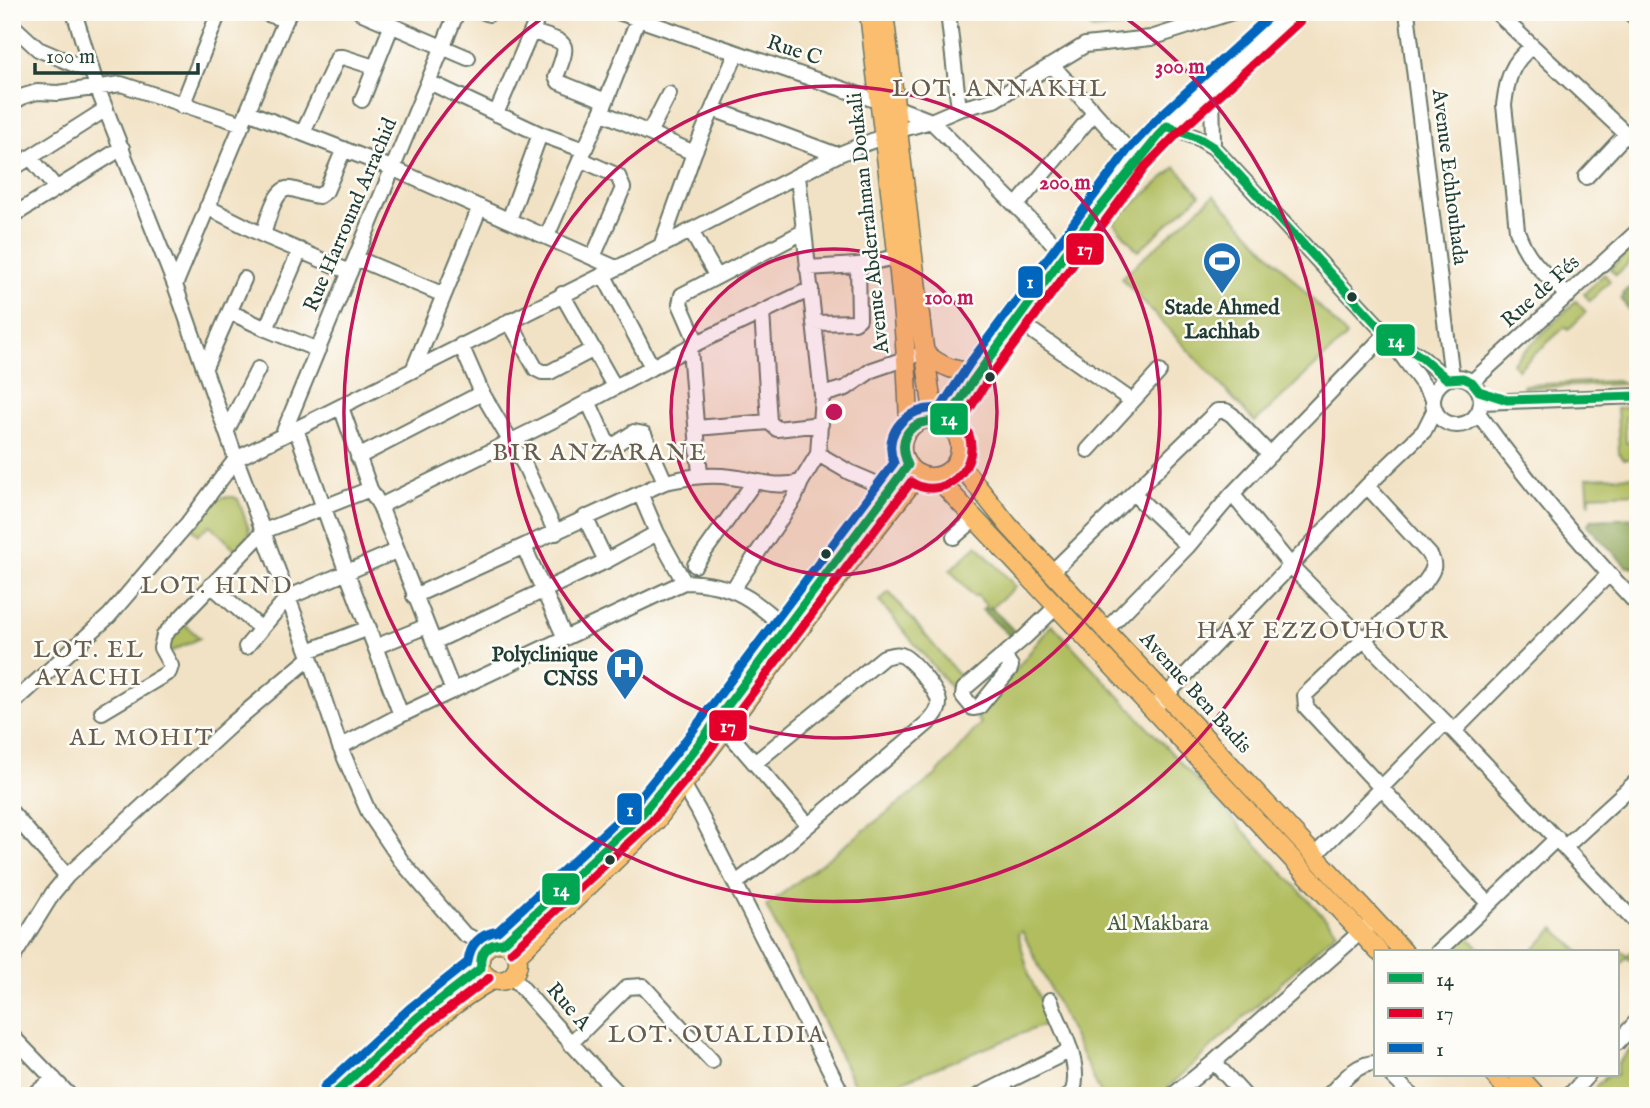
<svg xmlns="http://www.w3.org/2000/svg" width="1650" height="1108" font-family="'IM FELL English',serif">
<style>
.green{fill:#b1bd5f;stroke:#687d4a;stroke-width:2}
.forest{fill:#8ca456;stroke:#567045;stroke-width:2}
.lines{fill:none;stroke-linecap:round;stroke-linejoin:round}
.minor-casing{stroke:#697767;stroke-width:18}
.major-casing{stroke:#697767;stroke-width:21}
.minor{stroke:#fff;stroke-width:14}
.major{stroke:#fabe6e;stroke-width:18}
.bus-1-casing{stroke:#fdfcf7;stroke-width:14}
.bus-2-casing{stroke:#fdfcf7;stroke-width:14}
.bus-3-casing{stroke:#fdfcf7;stroke-width:14}
.bus-1{stroke:#00a651;stroke-width:9}
.bus-2{stroke:#e4002b;stroke-width:9}
.bus-3{stroke:#0065bd;stroke-width:9}
.ring{fill:none;stroke:#c2185b;stroke-width:3.5}
.bus-dot{fill:#1f3d34;stroke:#fdfcf7;stroke-width:2.5}
.labels{text-anchor:middle;dominant-baseline:central;stroke-width:5;stroke-linejoin:round;paint-order:stroke}
.street-label{font-size:21px;fill:#1f3d34;stroke:#fdfcf7}
.poi-label{font-size:21px;font-weight:bold;fill:#1f3d34;stroke:#fdfcf7}
.park-label{font-size:21px;fill:#445d3f;stroke:#fdfcf7}
.quarter-label{font-size:24px;letter-spacing:2px;fill:#675d4f;stroke:#fdfcf7}
.centre{fill:#c2185b;stroke:#fdfcf7;stroke-width:3.5}
.ring-label{font-size:21px;text-anchor:middle;font-weight:bold;fill:#c2185b;stroke:#fdfcf7;stroke-width:5;stroke-linejoin:round;paint-order:stroke}
.line-badge{stroke:#fdfcf7;stroke-width:2.5}
.badge-label{font-size:19px;text-anchor:middle;font-weight:bold;fill:#fff}
</style>
<rect width="100%" height="100%" fill="#fdfcf7"/>
<filter id="ink" filterUnits="userSpaceOnUse"><feTurbulence type="fractalNoise" baseFrequency=".0143" numOctaves="2"/><feDisplacementMap in="SourceGraphic" scale="14" xChannelSelector="R" yChannelSelector="G"/><feConvolveMatrix kernelMatrix="1 2 1 2 8 2 1 2 1" color-interpolation-filters="sRGB"/></filter>
<filter id="wash" filterUnits="userSpaceOnUse"><feTurbulence type="fractalNoise" baseFrequency=".00686" numOctaves="4" result="noise"/><feDisplacementMap in="SourceGraphic" scale="28" xChannelSelector="R" yChannelSelector="G"/><feGaussianBlur stdDeviation="1.57" result="paint"/><feColorMatrix in="noise" values="0 0 0 0 0 0 0 0 0 0 0 0 0 0 0 0 0 1.4 0 .05"/><feComposite in="paint" operator="in"/></filter>
<g filter="url(#wash)">
<rect width="100%" height="100%" fill="#f2e2c5"/>
<!-- green -->
<path class="green" d="M1080 12H1193L1163 22 1092 30Z
M1176 167 1200 195 1138 251 1113 222Z
M1214 195 1347 336 1255 422 1121 278Z
M1638 242V255L1616 275 1610 269Z
M1604 274 1610 281 1590 301 1584 294Z
M1576 301 1586 312 1568 330 1565 327 1518 369 1512 363Z
M1617 381 1627 384 1523 388V385Z
M1638 407V415L1625 417 1626 443 1638 442V459H1624L1619 453 1617 408Z
M1638 476V493L1590 495 1589 505 1587 478Z
M223 497H234L238 499 250 532 236 550 210 525 198 535 193 529 211 504Z
M977 545 1016 587 987 611 984 608 986 605 977 595 974 597 950 570Z
M889 592 964 681 953 690 879 601Z
M183 623 200 638 170 652C162 639 174 631 183 623Z
M1052 624 1337 931 1159 1096H1102L1022 931 1018 934 1030 978 1051 1022 865 1096H860L766 906 936 775 981 723 977 719Z
M1554 928 1580 952H1532Z
M1467 936 1483 952H1449Z
M1635 948 1638 951V967L1627 957 1617 968V957L1621 951 1627 956Z
M1638 1041V1096H1588L1607 1075H1617V1064Z"/>
<!-- forest -->
<path class="forest" d="M1638 282V324L1621 299 1624 295 1622 293Z
M1638 518V567H1627L1587 525 1591 520Z
M991 607 1014 631 1019 632 1012 638 982 610 984 608 987 610Z"/>
</g>
<g filter="url(#ink)">
<g class="lines">
<defs>
<path id="minor" d="M74 12 97 87 175 285 236 459 308 651 340 747 369 813 402 862 464 934 488 946
M262 12 286 20
M360 12 468 58
M484 12 489 14
M618 12 895 107 931 121 1064 254
M948 12 959 109
M1407 12 1452 378
M1496 12 1638 145
M1629 12 1638 20
M12 25 38 49 92 72
M533 32C569 44 570 40 556 77L559 82 606 101
M1532 47C1511 62 1507 80 1504 105L1517 230C1526 260 1547 276 1568 296
M1052 65 1136 159
M429 82 540 134 584 150
M1212 85 1213 147
M362 100 391 27
M12 103 24 96 37 92 58 93 121 84 243 124
M182 106 219 12
M713 109 837 155
M248 112 394 169 616 268
M601 112 694 153
M496 114 540 12
M1167 126 1200 139 1213 147 1386 334 1433 398
M303 133 338 57H343L374 67
M649 133 669 94
M30 157 56 188
M580 159 618 176 623 188 593 257
M12 169 106 109
M1586 177 1626 134
M1017 205 1094 113
M207 207 263 235 350 272
M12 216 122 148
M509 220 540 134
M691 231 716 275
M263 235C267 223 275 185 291 189 301 191 308 195 319 196L326 191 344 149
M547 236 606 101 641 12
M661 246 694 153 736 54
M356 258 444 295
M807 268 858 265 897 257
M603 274 652 367
M175 285 289 12
M562 294 614 386
M230 312 266 329 318 350
M762 312 769 422 777 429 821 424
M509 321 536 369 542 372H550L594 349
M1018 321 1132 401
M814 323 855 322 859 319 858 265
M266 329 300 250
M1395 340 1420 356 1447 379
M697 343 680 304 682 295 803 232
M461 345 482 393 525 466 556 533
M690 348 700 475
M205 367 244 279
M414 368 480 207
M1433 401a24 24 0 1 1 48 0a24 24 0 1 1-48 0Z
M1472 382 1638 231
M822 395 846 388 872 370 913 356
M588 401 607 443 616 444 634 432 644 434 665 482
M1481 402 1638 396
M341 407 370 489 380 506 453 691
M1478 413C1526 480 1581 545 1638 605
M946 423 980 370 1136 159 1167 126 1292 12
M696 428 769 422
M296 429 347 573 401 715
M227 430 258 369
M283 434 457 12
M1088 450 1159 372
M818 454 849 472 877 484 886 495
M358 457 482 393
M1367 486 1430 555C1437 567 1432 572 1425 582L1305 695 1306 707 1489 904 1557 838
M640 493 657 533 684 582
M1133 493 1188 546
M1232 494 1292 567 1454 731
M380 506 560 417 697 343 811 289
M585 517 606 561
M954 537 975 519
M524 547 565 638
M695 565 755 481
M1052 572 1217 411H1226L1232 415 1270 455
M1609 574 1454 731 1638 925
M211 585 261 629
M733 589 794 499 801 482
M414 596 665 482C688 477 708 474 731 477 755 480 777 489 801 482L818 454 822 395 798 176
M1106 630 1188 546 1232 494 1386 334
M434 642 606 561 657 533
M246 647 287 598 396 551
M375 647 427 626
M308 651 369 628
M1003 655 1011 666 1010 669 979 707 973 708 963 696 964 689 1025 637 1057 606
M12 704 109 616 188 523 236 459 661 246 837 155 899 130 931 121 959 109 994 100 1085 45 1151 38 1233 12
M1153 709 1367 486 1424 431 1435 409
M102 712 169 672 171 666 161 648 164 635 264 531 370 489
M724 720 733 738 808 825
M340 747 401 715 684 582C735 583 756 600 792 635
M677 779 683 784 698 810 843 1096
M12 813 67 876
M1565 847 1638 780
M1314 856 1445 723
M736 883 777 852 928 723C933 717 939 712 939 703 939 692 911 658 901 655 895 653 889 656 884 657L756 762
M1438 952 1489 904
M12 959 53 893 67 876 233 723 310 658
M512 976C547 1017 583 1057 621 1096
M1050 1000C1060 1026 1082 1063 1073 1091L1068 1096
M12 1036 70 1096
M1617 1043 1638 1020
M570 1044 627 987 643 986 712 1061
M1214 1062 1245 1096
M1391 1075 1412 1096
M32 1096 54 1079
M978 1096 1069 1051
M1172 1096 1214 1062 1374 920
M1328 1096C1341 1083 1356 1063 1375 1063
M1569 1096 1588 1075"/>
<path id="major" d="M869 12C884 151 906 290 909 430
M884 12 923 340 932 405 938 420
M925 353C942 367 958 374 980 370
M902 448a29 29 0 1 1 58 0a29 29 0 1 1-58 0Z
M957 461 1009 526 1404 952
M936 477 1379 952
M480 962a19 19 0 1 1 38 0a19 19 0 1 1-38 0Z
M503 943 642 814 692 753 908 465
M517 955 656 821 856 554 919 474
M1494 1075 1513 1096
M1518 1075 1537 1096
M332 1096 418 1017 481 968
M354 1096C398 1056 440 1009 492 980"/>
</defs>
<!-- minor casing -->
<use href="#minor" class="minor-casing"/>
<!-- major casing -->
<use href="#major" class="major-casing"/>
<!-- minor -->
<use href="#minor" class="minor"/>
<!-- major -->
<use href="#major" class="major"/>
<defs>
<path id="bus-1" d="M332 1096 418 1017 481 968C479 952 487 943 503 943L642 814 692 753 908 465C894 434 915 416 946 423L972 382 1090 220 1167 126 1200 139 1213 147 1386 334 1420 356 1447 379 1463 378 1472 382 1479 391 1507 400 1638 396"/>
<path id="bus-2" d="M511 952 651 822 702 760 911 482C948 506 991 455 961 422L990 377 1145 167 1176 135 1300 21
M350 1096 426 1026 489 978"/>
<path id="bus-3" d="M324 1087 410 1008 468 962C470 944 480 934 498 931L633 806 682 745 894 463C881 432 909 405 940 409L970 363 1127 151 1159 117 1274 12"/>
</defs>
<!-- bus-1 casing -->
<use href="#bus-1" class="bus-1-casing"/>
<!-- bus-2 casing -->
<use href="#bus-2" class="bus-2-casing"/>
<!-- bus-3 casing -->
<use href="#bus-3" class="bus-3-casing"/>
<!-- bus-1 -->
<use href="#bus-1" class="bus-1"/>
<!-- bus-2 -->
<use href="#bus-2" class="bus-2"/>
<!-- bus-3 -->
<use href="#bus-3" class="bus-3"/>
</g>
</g>
<!-- distance rings -->
<circle cx="834" cy="412" r="163" fill="#c2185b" fill-opacity=".12"/>
<g class="ring">
<circle cx="834" cy="412" r="163"/>
<circle cx="834" cy="412" r="326"/>
<path d="M1119 13A490 490 0 1 1 549 13"/>
</g>
<!-- icons -->
<defs>
<symbol id="stadium-pin" viewBox="-11 -11 22 30"><path d="M0 17L-7.5 6A9.5 9.5 0 1 1 7.5 6Z" fill="#1f6fb2" stroke="#fdfcf7"/><path d="M0-5a6.5 5 0 1 0 0 10a6.5 5 0 1 0 0-10ZM-3.5-1.8h7v3.6h-7Z" fill="#fff"/></symbol>
<symbol id="hospital-pin" viewBox="-11 -11 22 30"><path d="M0 17L-7.5 6A9.5 9.5 0 1 1 7.5 6Z" fill="#1f6fb2" stroke="#fdfcf7"/><path d="M-5-5h3v3.5h4V-5h3V5h-3V1.5h-4V5h-3Z" fill="#fff"/></symbol>
</defs>
<g fill-rule="evenodd">
<use href="#stadium-pin" x="1200" y="239" width="44" height="60"/>
<use href="#hospital-pin" x="603" y="645" width="44" height="60"/>
</g>
<!-- markers -->
<g class="bus-dot">
<circle cx="1352" cy="297" r="6"/>
<circle cx="990" cy="377" r="6"/>
<circle cx="826" cy="554" r="6"/>
<circle cx="610" cy="860" r="6"/>
</g>
<g class="labels">
<!-- street labels -->
<g class="street-label">
<text transform="translate(794 51) rotate(18)">Rue C</text>
<text transform="translate(1449 177) rotate(83)">Avenue Echhouhada</text>
<text transform="translate(351 215) rotate(-67)">Rue Harround Arrachid</text>
<text transform="translate(869 223) rotate(-96)">Avenue Abderrahman Doukali</text>
<text transform="translate(1541 292) rotate(-42)">Rue de Fés</text>
<text transform="translate(1195 693) rotate(48)">Avenue Ben Badis</text>
<text transform="translate(568 1007) rotate(49)">Rue A</text>
</g>
<!-- poi labels -->
<g class="poi-label">
<text x="1222" y="308">Stade Ahmed<tspan x="1222" dy="24">Lachhab</tspan></text>
<text x="598" y="655" text-anchor="end">Polyclinique<tspan x="598" dy="24">CNSS</tspan></text>
</g>
<!-- park labels -->
<g class="park-label">
<text x="1158" y="924">Al Makbara</text>
</g>
<!-- quarter labels -->
<g class="quarter-label">
<text x="1000" y="89">LOT. ANNAKHL</text>
<text x="600" y="453">BIR ANZARANE</text>
<text x="217" y="586">LOT. HIND</text>
<text x="1323" y="631">HAY EZZOUHOUR</text>
<text x="89" y="650">LOT. EL<tspan x="89" dy="28">AYACHI</tspan></text>
<text x="142" y="738">AL MOHIT</text>
<text x="717" y="1035">LOT. OUALIDIA</text>
</g>
</g>
<circle cx="834" cy="412" r="10" class="centre"/>
<g class="ring-label">
<text x="1180" y="73">300 m</text>
<text x="1065" y="189">200 m</text>
<text x="949" y="304">100 m</text>
</g>
<g class="line-badge">
<rect x="1065" y="232" width="40" height="34" rx="7" fill="#e4002b"/>
<rect x="1017" y="265" width="27" height="34" rx="7" fill="#0065bd"/>
<rect x="1375" y="323" width="41" height="34" rx="7" fill="#00a651"/>
<rect x="929" y="402" width="40" height="34" rx="7" fill="#00a651"/>
<rect x="708" y="709" width="40" height="33" rx="7" fill="#e4002b"/>
<rect x="616" y="792" width="27" height="34" rx="7" fill="#0065bd"/>
<rect x="541" y="872" width="40" height="34" rx="7" fill="#00a651"/>
</g>
<g class="badge-label">
<text x="1085" y="255">17</text>
<text x="1030" y="288">1</text>
<text x="1396" y="347">14</text>
<text x="949" y="425">14</text>
<text x="728" y="732">17</text>
<text x="630" y="816">1</text>
<text x="561" y="896">14</text>
</g>
<!-- margin -->
<rect width="1650" height="1108" fill="none" stroke="#fdfcf7" stroke-width="42"/>
<!-- legend -->
<rect x="1374" y="950" width="245" height="126" fill="#fdfcf7" stroke="#a4b0a9" stroke-width="2"/>
<rect x="1388" y="973" width="35" height="10" fill="#00a651" stroke="#a4b0a9" stroke-width="2"/>
<text x="1436" y="986" font-size="21" fill="#1f3d34">14</text>
<rect x="1388" y="1008" width="35" height="10" fill="#e4002b" stroke="#a4b0a9" stroke-width="2"/>
<text x="1436" y="1020" font-size="21" fill="#1f3d34">17</text>
<rect x="1388" y="1043" width="35" height="10" fill="#0065bd" stroke="#a4b0a9" stroke-width="2"/>
<text x="1436" y="1056" font-size="21" fill="#1f3d34">1</text>
<!-- scale -->
<path d="M35 63v10h163v-10" fill="none" stroke="#1f3d34" stroke-width="3.5"/>
<text x="46" y="63" font-size="21" fill="#1f3d34" stroke="#fdfcf7" stroke-width="5" paint-order="stroke">100 m</text>
</svg>
